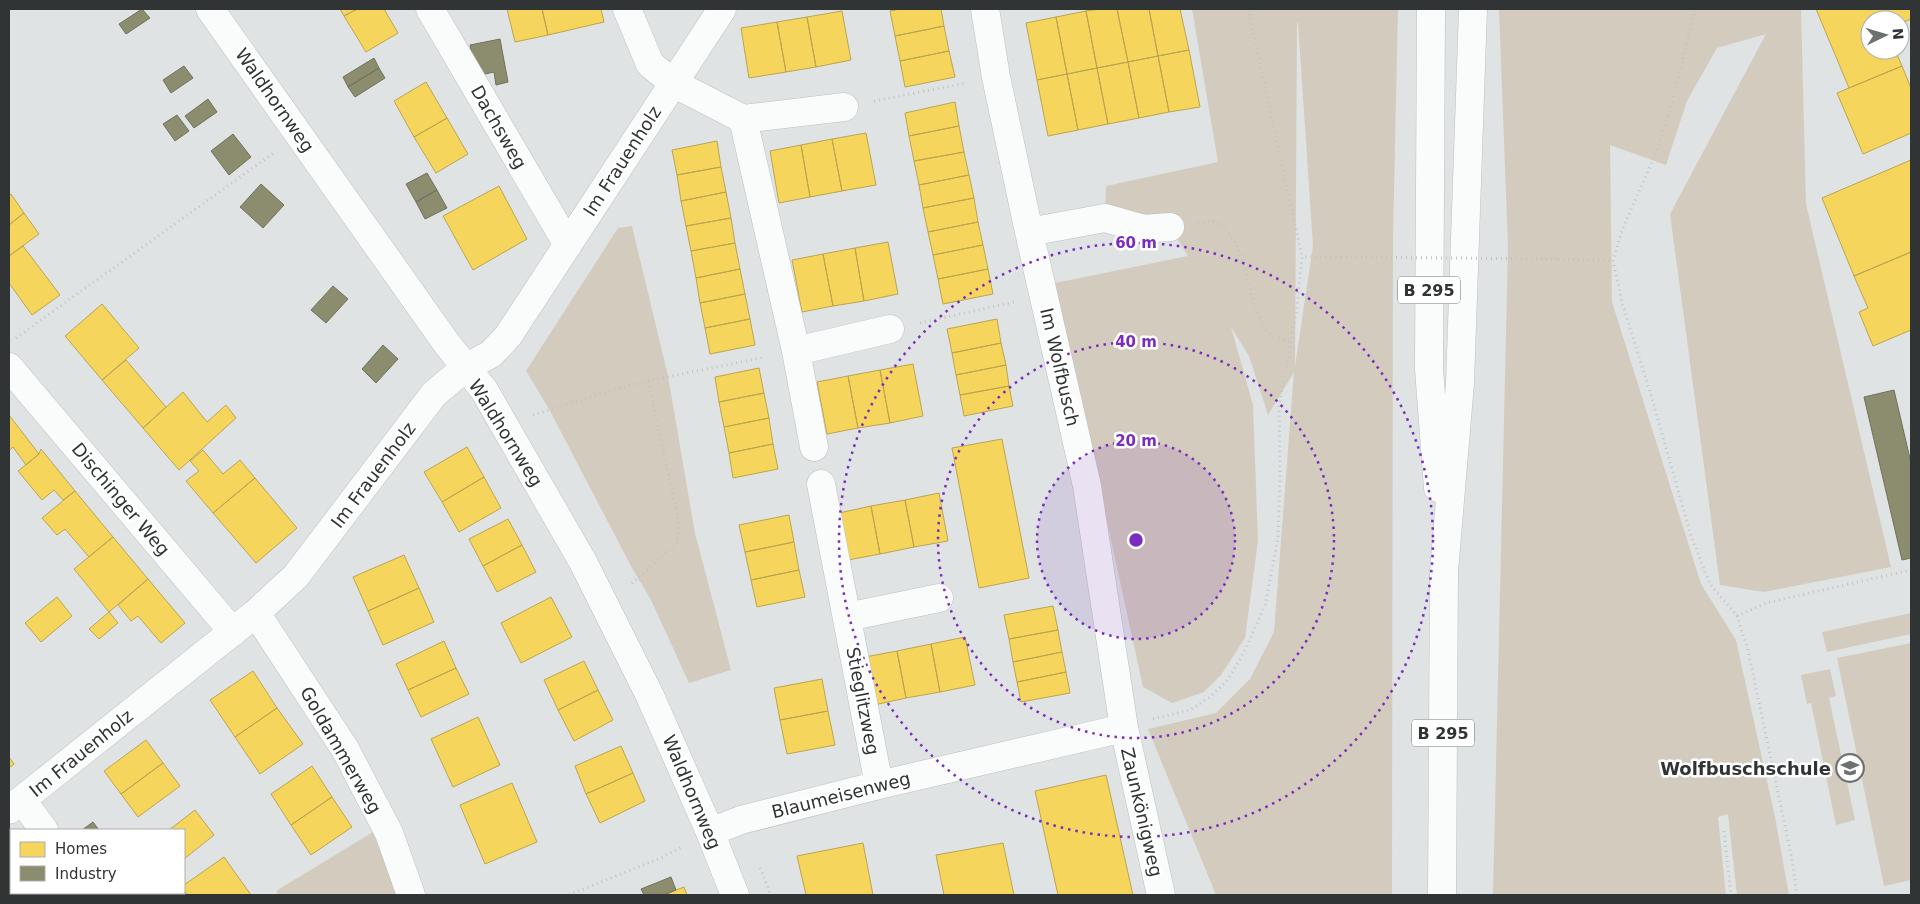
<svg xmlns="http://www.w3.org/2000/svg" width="1920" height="904" font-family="'DejaVu Sans',sans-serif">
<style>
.green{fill:#d3ccbe;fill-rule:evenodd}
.homes{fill:#f6d55c;stroke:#bba550}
.industry{fill:#8c8c6e;stroke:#71725d}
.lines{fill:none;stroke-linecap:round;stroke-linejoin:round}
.minor-casing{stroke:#bcc0c1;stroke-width:29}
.major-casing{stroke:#bcc0c1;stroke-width:29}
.path{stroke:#c1c3c3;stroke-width:3;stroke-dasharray:1 4;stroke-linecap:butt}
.minor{stroke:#fafbfb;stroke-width:28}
.major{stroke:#fafbfb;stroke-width:28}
.path-bridge{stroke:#c1c3c3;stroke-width:3;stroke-dasharray:1 4;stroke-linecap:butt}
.ring{fill:none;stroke:#7b2cbf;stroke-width:2.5;stroke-dasharray:2.5 5}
.labels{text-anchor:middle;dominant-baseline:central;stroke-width:5;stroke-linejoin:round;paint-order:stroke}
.shield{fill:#fff;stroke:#6f7172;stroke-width:1}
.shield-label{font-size:16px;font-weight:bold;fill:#313435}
.street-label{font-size:18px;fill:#313435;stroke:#fff}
.poi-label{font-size:18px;font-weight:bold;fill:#313435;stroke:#fff;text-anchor:end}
.centre{fill:#7b2cbf;stroke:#fff;stroke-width:2.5}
.ring-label{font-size:15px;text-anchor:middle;font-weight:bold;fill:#7b2cbf;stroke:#fff;stroke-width:5;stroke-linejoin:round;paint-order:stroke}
</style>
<rect width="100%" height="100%" fill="#dfe3e4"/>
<!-- green -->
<path class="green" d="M1192 9H1398L1393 237 1392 895H1216L1148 729 1216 713 1250 679 1274 632 1294 372 1268 415 1249 356 1231 327 1253 405 1258 541 1245 638 1221 675 1204 692 1172 703 1143 687 1055 283 1188 256 1170 227 1105 218 1106 186 1218 162ZM1298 23 1313 246 1295 366 1297 23Z
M1499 9H1801L1806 204 1891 567 1764 592 1720 585 1670 214 1766 34 1717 48 1687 101 1666 165 1610 145 1612 302 1701 584 1736 640 1775 817 1789 895H1737L1728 814 1718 817 1726 895H1493L1508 247Z
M632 226 668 376 695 533 731 670 689 683 651 600 632 568 549 409 526 371 618 228Z
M1911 613V634L1827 652 1822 632Z
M1911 643V880L1884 886 1837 658Z
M1830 669 1836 696 1829 698 1855 820 1836 825 1811 703 1807 704 1801 675Z
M373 832 399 895H279L276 891Z"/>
<!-- homes -->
<path class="homes" d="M340 9H357L344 16Z
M357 9H384L398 33 366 52 344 16Z
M507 9H542L548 35 515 42Z
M542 9H601L604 22 548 35Z
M900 9H941L944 26 895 36 890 11Z
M1100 9H1117L1128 62 1097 68 1086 11Z
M1117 9H1149L1158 56 1128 62Z
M1149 9H1180L1189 50 1158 56Z
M1816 9H1911V19L1900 24V20H1870V50H1895L1902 66 1849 88Z
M842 11 851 60 816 67 807 17Z
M1086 11 1097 68 1067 74 1056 17Z
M807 17 816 67 786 72 777 22Z
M1056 17 1067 74 1037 80 1026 23Z
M777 22 786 72 749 78 741 28Z
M944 26 949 51 900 61 895 36Z
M1189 50 1200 107 1169 112 1158 56Z
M949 51 955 77 905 87 900 61Z
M1158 56 1169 112 1139 118 1128 62Z
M1128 62 1139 118 1108 124 1097 68Z
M1902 66 1911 88V133L1863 154 1837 93Z
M1097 68 1108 124 1078 130 1067 74Z
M1067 74 1078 130 1048 136 1037 80Z
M426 82 447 118 414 137 394 101Z
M955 102 959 126 909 136 905 113Z
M447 118 468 154 436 173 414 137Z
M959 126 964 152 914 161 909 136Z
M866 133 876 185 842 191 832 139Z
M832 139 842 191 810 197 801 145Z
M717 141 721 167 677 175 672 150Z
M801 145 810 197 779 203 770 151Z
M964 152 969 175 919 185 914 161Z
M1911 160V252L1854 276 1822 198Z
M721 167 726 192 681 201 677 175Z
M969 175 974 198 923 208 919 185Z
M499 186 527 239 473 270 443 216Z
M726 192 731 218 686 226 681 201Z
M11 194 24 213 9 225V196Z
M974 198 978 222 928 232 923 208Z
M24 213 39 234 9 256V225Z
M731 218 735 243 691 251 686 226Z
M978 222 983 245 933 255 928 232Z
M888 242 898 294 864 301 855 248Z
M735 243 740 269 696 278 691 251Z
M983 245 988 269 938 279 933 255Z
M23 246 60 295 32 315 9 283V256Z
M855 248 864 301 833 306 823 254Z
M1911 252V330L1873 346 1859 312 1868 308 1854 276Z
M823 254 833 306 802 312 792 260Z
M740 269 745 294 700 303 696 278Z
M988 269 993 294 943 304 938 279Z
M745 294 750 319 705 328 700 303Z
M102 304 139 348 102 380 65 336Z
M750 319 755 345 710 354 705 328Z
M997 319 1001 343 952 353 947 329Z
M1001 343 1006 365 956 375 952 353Z
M126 360 166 407 143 428 102 380Z
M913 364 923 416 890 423 880 370Z
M1006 365 1009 386 960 395 956 375Z
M759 368 764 393 719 402 715 377Z
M880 370 890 423 858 428 848 376Z
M848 376 858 428 827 434 817 382Z
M1009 386 1013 406 964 416 960 395Z
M183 392 207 422 226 405 236 418 179 470 143 428Z
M764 393 769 418 724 427 719 402Z
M9 415 39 454 26 465 13 447 9 451Z
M769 418 773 444 729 453 724 427Z
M1002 439 1029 578 979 588 952 448Z
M773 444 778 469 733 478 729 453Z
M467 447 484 477 442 502 424 472Z
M41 449 75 491 63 500 54 490 42 500 18 471 39 454Z
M203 450 223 474 240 460 255 478 213 513 186 481 199 471 190 461Z
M484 477 501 508 459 532 442 502Z
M255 478 297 528 256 563 213 513Z
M75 491 113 537 89 557 65 529 57 535 42 518Z
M939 493 948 541 914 547 905 500Z
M905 500 914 547 880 554 871 506Z
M871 506 880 554 848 560 839 513Z
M789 515 794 542 745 552 739 525Z
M508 519 522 545 483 566 469 539Z
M113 537 148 579 109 612 74 569Z
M794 542 799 570 751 580 745 552Z
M522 545 536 572 497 592 483 566Z
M404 555 419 588 368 611 353 577Z
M799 570 805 597 757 607 751 580Z
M148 579 185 623 161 643 138 616 131 621 118 605Z
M419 588 434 622 383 645 368 611Z
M57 597 72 616 41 642 25 623Z
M551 597 572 637 521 663 501 623Z
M1053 606 1058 630 1009 639 1004 615Z
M109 612 118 623 99 639 89 629Z
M1058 630 1062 652 1013 662 1009 639Z
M965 637 975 685 940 692 931 644Z
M444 641 456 668 408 690 396 664Z
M931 644 940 692 906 698 897 651Z
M897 651 906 698 874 705 865 657Z
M1062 652 1066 672 1017 682 1013 662Z
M584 661 598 690 558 710 544 680Z
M456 668 469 694 421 717 408 690Z
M253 671 277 708 235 737 210 700Z
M1066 672 1070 693 1021 702 1017 682Z
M822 679 828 711 780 720 774 688Z
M598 690 613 720 574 741 558 710Z
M277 708 303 744 260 774 235 737Z
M828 711 835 745 787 754 780 720Z
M478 717 500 765 453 787 431 739Z
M146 740 163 763 121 794 104 771Z
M621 746 633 773 586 794 575 766Z
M9 757 14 764 9 768Z
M163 763 180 786 138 817 121 794Z
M312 766 332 797 291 825 271 794Z
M633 773 645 801 600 823 586 794Z
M1106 775 1133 895H1058L1035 791Z
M512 783 537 842 485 864 460 805Z
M332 797 352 827 311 855 291 825Z
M195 810 214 835 184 859V830H169Z
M863 843 873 895H806L797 856Z
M1003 843 1014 895H944L936 855Z
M11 855V890L9 892V856Z
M224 857 251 895H187L184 890V885Z
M684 887 687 895H664L676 890Z
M11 890V893H55L57 895H9V892Z"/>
<!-- industry -->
<path class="industry" d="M142 9 150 18 126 34 119 24Z
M500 39 508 82 496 85 494 72 476 76 470 45Z
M374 58 379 68 348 87 343 77Z
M184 66 193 78 171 93 163 80Z
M379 68 385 78 355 97 348 87Z
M208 99 217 112 194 128 185 116Z
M177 115 189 131 175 141 163 124Z
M233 134 251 157 229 175 211 151Z
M427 173 437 190 416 202 406 184Z
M261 184 284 205 263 228 240 207Z
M437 190 447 208 425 219 416 202Z
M333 286 348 299 326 323 311 310Z
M383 345 398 359 376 383 362 369Z
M1894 390 1911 463V558L1902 560 1864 397Z
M93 822 99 830H82Z
M671 877 676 890 664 895H644L641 889Z"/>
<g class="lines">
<defs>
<path id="minor" d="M210 9 447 344 484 390 583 562 650 696 710 832 735 895
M430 9 568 245
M627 9 650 64 673 83 743 119 796 351 814 447
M985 9 996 77 1029 232 1087 486 1124 728 1161 895
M743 119 844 107
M1029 232 1105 218 1144 229 1170 227
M796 351 890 329
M9 367 233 632
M821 484 879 785
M256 613 345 749 389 833 411 895
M847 617 939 598
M22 800 44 830
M9 810 256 613 296 576 434 394 465 368 491 354 508 336 722 9
M710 832 741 820 879 785 1124 728
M90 893 92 895"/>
<path id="major" d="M1431 9 1429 369 1438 488
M1442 895 1444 571 1460 383 1473 9"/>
</defs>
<!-- minor casing -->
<use href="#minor" class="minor-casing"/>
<!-- major casing -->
<use href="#major" class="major-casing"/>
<!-- path -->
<path class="path" d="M1248 9 1302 257
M1695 9 1671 108 1655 155 1622 230 1613 261 1623 306 1651 395 1691 536 1710 584 1737 616 1748 650 1792 859 1797 895
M874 101 966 83
M1198 223C1202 222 1206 221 1210 221 1241 225 1247 285 1256 309 1259 317 1264 325 1267 333L1290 342
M1558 259 1613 261
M920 323 1014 302
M16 338 275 152
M648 381 765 357
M533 415 602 393 648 381 679 523 677 543 630 585
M1737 616 1766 603 1911 570
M1153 719 1190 710 1210 697 1228 680 1245 650 1265 605 1278 539 1280 473 1279 405 1296 316 1302 257H1341
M1724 831 1731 895
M760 868 771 895
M569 895 663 857 683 846"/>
<!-- minor -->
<use href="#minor" class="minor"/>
<!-- major -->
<use href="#major" class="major"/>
<!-- path-bridge -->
<path class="path-bridge" d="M1341 257 1558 259"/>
</g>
<!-- distance rings -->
<circle cx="1136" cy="540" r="99" fill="#7b2cbf" fill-opacity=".12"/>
<g class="ring">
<circle cx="1136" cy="540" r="99"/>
<circle cx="1136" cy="540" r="198"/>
<circle cx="1136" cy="540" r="297"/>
</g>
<!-- icons -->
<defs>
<symbol id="school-ring" viewBox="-11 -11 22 22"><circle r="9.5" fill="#fff" stroke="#6e7172" stroke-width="1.5"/><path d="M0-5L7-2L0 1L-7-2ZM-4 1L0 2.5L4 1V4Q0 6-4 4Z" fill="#6e7172"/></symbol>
</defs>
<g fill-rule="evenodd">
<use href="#school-ring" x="1834" y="752" width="32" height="32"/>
</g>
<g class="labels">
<!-- shield labels -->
<g class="shield">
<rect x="1398" y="276.5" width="62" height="27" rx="4"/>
<rect x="1412" y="719.5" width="62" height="27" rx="4"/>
</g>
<g class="shield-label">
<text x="1429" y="290">B 295</text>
<text x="1443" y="733">B 295</text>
</g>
<!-- street labels -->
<g class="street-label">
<text transform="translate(275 100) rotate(55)">Waldhornweg</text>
<text transform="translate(499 127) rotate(60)">Dachsweg</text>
<text transform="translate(622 161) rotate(-57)">Im Frauenholz</text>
<text transform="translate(1060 367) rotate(77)">Im Wolfbusch</text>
<text transform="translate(506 433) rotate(58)">Waldhornweg</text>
<text transform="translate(373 475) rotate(-53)">Im Frauenholz</text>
<text transform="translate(121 499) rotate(50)">Dischinger Weg</text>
<text transform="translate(863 701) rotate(79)">Stieglitzweg</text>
<text transform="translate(341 750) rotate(60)">Goldammerweg</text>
<text transform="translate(81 753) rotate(-39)">Im Frauenholz</text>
<text transform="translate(692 792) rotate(67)">Waldhornweg</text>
<text transform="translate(841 795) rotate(-14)">Blaumeisenweg</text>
<text transform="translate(1142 812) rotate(77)">Zaunkönigweg</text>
</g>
<!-- poi labels -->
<g class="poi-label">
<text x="1831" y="768">Wolfbuschschule</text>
</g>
</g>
<circle cx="1136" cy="540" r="8" class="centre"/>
<g class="ring-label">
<text x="1136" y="248">60 m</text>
<text x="1136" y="347">40 m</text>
<text x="1136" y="446">20 m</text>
</g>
<!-- border -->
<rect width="1920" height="904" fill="none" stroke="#313435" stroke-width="20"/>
<!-- legend -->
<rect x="10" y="829" width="175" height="65" fill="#ffffff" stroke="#adaeae"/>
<rect x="20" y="842" width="25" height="15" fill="#f6d55c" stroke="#adaeae"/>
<text x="55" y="854" font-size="15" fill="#313435">Homes</text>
<rect x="20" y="866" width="25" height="15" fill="#8c8c6e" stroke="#adaeae"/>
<text x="55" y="879" font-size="15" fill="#313435">Industry</text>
<!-- north arrow -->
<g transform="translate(1885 35) rotate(85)"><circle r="24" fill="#ffffff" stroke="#adaeae"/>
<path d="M0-4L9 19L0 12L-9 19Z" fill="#6e7172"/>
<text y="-8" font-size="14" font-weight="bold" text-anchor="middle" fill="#313435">N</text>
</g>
</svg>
